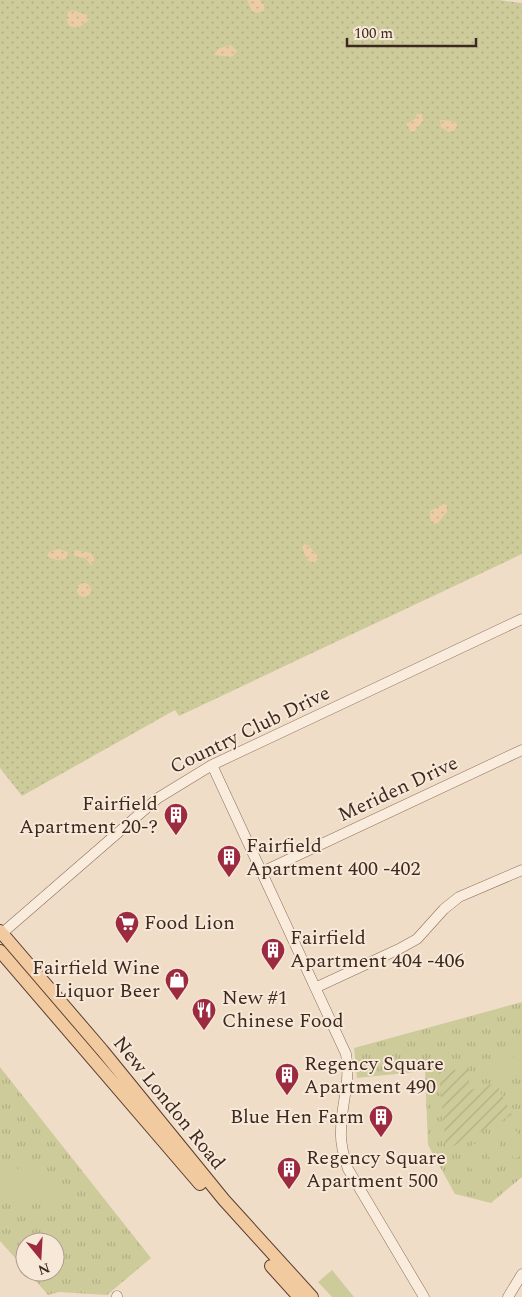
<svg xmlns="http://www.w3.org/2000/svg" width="522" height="1297" font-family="Spectral,serif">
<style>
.grass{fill:url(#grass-dots)}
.sand{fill:url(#sand-dots)}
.park{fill:url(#park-tufts)}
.garden{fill:url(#garden-furrows)}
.pitch{fill:#cecb9b}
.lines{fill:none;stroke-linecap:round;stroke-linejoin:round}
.minor-casing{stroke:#8c6d5c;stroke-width:11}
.major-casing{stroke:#5a3d30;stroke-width:14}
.minor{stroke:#faecdc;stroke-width:10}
.major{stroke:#f2caa0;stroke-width:12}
.labels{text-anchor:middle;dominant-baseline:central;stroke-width:4;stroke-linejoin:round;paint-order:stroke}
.street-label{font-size:20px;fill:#3c2920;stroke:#f7e8d8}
.poi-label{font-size:20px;fill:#3c2920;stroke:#f7e8d8;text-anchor:start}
</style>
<defs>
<pattern id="grass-dots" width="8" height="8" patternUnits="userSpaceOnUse" patternTransform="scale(1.25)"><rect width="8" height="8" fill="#cecb9b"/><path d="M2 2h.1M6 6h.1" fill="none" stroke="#b2ae85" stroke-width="1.8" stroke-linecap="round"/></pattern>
<pattern id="sand-dots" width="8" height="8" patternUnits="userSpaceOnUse" patternTransform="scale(1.25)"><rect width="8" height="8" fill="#ebcca5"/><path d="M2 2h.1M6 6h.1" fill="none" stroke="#caaf8e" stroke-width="1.8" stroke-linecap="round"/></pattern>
<pattern id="park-tufts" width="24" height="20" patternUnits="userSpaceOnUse" patternTransform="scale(1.25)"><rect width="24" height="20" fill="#cecb9b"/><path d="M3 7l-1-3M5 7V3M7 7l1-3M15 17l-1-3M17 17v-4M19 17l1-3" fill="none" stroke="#b2ae85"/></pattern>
<pattern id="garden-furrows" width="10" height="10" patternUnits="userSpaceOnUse" patternTransform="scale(1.25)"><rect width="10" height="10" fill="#cecb9b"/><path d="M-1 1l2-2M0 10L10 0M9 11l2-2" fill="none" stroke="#b2ae85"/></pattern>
</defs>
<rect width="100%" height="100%" fill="#efddc8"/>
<!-- grass -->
<path class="grass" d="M0 0H499L522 3V554L179 716 175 710 22 796 0 768Z"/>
<!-- sand -->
<path class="sand" d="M247 0H260L264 5V11L258 13 252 11Z
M72 10 87 15 89 20 78 28 69 26 67 21 68 12Z
M231 45 237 51 232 57 214 55 218 49Z
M417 114H422L423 121 415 131 411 132 406 124 415 119Z
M440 120 454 121 457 125 455 130 449 132 441 127Z
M444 504 447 505V512L438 523 434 524 430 519V511Z
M305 544 309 546 319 558 314 563 307 560 302 547Z
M58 549 68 552 66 559 57 560 47 557 49 552Z
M75 550 91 553 94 558V564L91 565 85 558 74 556Z
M77 590a7 7 0 1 1 14 0a7 7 0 1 1-14 0Z"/>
<!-- park -->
<path class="park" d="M522 1002V1177L491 1203 455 1194 428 1145 425 1071 357 1078 354 1048Z
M0 1067 151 1258 107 1295 59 1292 48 1295 28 1272H55V1242H25V1269L0 1241Z"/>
<!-- garden -->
<path class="garden" d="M468 1068 470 1090 496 1083 512 1115 446 1150 439 1072Z"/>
<!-- pitch -->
<path class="pitch" d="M522 1042V1075H520L511 1045Z
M510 1045 519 1076 500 1082 491 1051Z
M513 1125 522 1142V1155L514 1159 500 1131Z
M494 1134 508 1162 495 1168 481 1141Z
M475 1144 489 1171 476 1178 462 1150Z
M29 1158 61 1192 45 1206 14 1173Z
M10 1173 30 1194 17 1206 0 1188V1182Z
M332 1270 354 1297H332L318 1282Z"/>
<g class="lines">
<defs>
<path id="minor" d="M212 765 346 1054C351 1082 341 1104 341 1131 340 1144 344 1157 348 1169L424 1297
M262 872 522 750
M0 935 158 798 212 765 522 619
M317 987 399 949 417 939 444 909 459 897 522 870
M117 1296V1297
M508 1297 522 1274"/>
<path id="major" d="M0 931 102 1050 224 1200 312 1297
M0 951 200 1184
M271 1266 299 1297"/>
</defs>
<!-- minor casing -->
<use href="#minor" class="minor-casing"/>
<!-- major casing -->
<use href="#major" class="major-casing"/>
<!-- minor -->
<use href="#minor" class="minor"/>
<!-- major -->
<use href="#major" class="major"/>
</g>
<!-- icons -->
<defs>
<symbol id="building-pin" viewBox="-11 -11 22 30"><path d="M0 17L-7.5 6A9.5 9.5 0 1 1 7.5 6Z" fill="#9c2b40" stroke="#f7e8d8"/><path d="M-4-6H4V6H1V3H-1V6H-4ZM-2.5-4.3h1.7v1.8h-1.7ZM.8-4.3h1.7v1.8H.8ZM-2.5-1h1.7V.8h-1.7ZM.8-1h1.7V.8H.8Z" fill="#fff"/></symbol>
<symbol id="supermarket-pin" viewBox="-11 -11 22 30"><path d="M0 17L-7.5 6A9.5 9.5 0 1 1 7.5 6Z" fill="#9c2b40" stroke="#f7e8d8"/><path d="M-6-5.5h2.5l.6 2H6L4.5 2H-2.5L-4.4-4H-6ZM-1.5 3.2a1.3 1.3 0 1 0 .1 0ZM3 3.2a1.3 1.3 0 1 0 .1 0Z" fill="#fff"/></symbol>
<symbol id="shop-pin" viewBox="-11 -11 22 30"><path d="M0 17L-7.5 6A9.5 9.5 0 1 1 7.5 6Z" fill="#9c2b40" stroke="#f7e8d8"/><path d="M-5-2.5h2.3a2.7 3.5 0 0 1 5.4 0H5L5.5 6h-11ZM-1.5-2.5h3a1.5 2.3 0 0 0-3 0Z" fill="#fff"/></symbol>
<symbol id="restaurant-pin" viewBox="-11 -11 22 30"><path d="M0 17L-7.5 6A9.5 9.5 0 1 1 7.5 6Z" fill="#9c2b40" stroke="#f7e8d8"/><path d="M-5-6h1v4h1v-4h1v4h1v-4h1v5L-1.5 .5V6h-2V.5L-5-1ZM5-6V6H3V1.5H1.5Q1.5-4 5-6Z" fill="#fff"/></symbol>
</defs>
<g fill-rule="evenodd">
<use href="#building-pin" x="162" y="801" width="28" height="38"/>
<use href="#building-pin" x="215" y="843" width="28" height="38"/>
<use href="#supermarket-pin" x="113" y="909" width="28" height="38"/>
<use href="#building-pin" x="259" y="936" width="28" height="38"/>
<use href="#shop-pin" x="163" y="966" width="28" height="38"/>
<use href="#restaurant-pin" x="190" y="996" width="28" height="38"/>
<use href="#building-pin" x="273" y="1061" width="28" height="38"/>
<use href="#building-pin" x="367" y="1103" width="28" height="38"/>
<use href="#building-pin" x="275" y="1155" width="28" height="38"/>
</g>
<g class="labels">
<!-- street labels -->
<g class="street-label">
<text transform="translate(250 730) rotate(-26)">Country Club Drive</text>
<text transform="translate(398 789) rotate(-25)">Meriden Drive</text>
<text transform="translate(169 1103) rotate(51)">New London Road</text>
</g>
<!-- poi labels -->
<g class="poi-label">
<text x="158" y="804" text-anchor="end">Fairfield<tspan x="158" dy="23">Apartment 20-?</tspan></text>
<text x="246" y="846">Fairfield<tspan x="246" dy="23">Apartment 400 -402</tspan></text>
<text x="144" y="923">Food Lion</text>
<text x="290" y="938">Fairfield<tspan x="290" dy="23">Apartment 404 -406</tspan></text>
<text x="160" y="968" text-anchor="end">Fairfield Wine<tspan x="160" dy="23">Liquor Beer</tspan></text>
<text x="222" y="998">New #1<tspan x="222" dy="23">Chinese Food</tspan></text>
<text x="304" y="1064">Regency Square<tspan x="304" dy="23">Apartment 490</tspan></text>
<text x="364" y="1117" text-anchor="end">Blue Hen Farm</text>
<text x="306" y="1158">Regency Square<tspan x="306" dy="23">Apartment 500</tspan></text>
</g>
</g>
<!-- north arrow -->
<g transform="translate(40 1257) rotate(162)"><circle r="24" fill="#f7e8d8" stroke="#ac9c8e"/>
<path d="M0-4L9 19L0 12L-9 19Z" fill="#9c2b40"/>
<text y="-8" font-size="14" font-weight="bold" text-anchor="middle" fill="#3c2920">N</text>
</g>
<!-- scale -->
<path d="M347 38v8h129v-8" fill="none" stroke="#3c2920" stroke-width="2.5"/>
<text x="354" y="38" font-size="15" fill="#3c2920" stroke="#f7e8d8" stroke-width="4" paint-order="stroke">100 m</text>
</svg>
